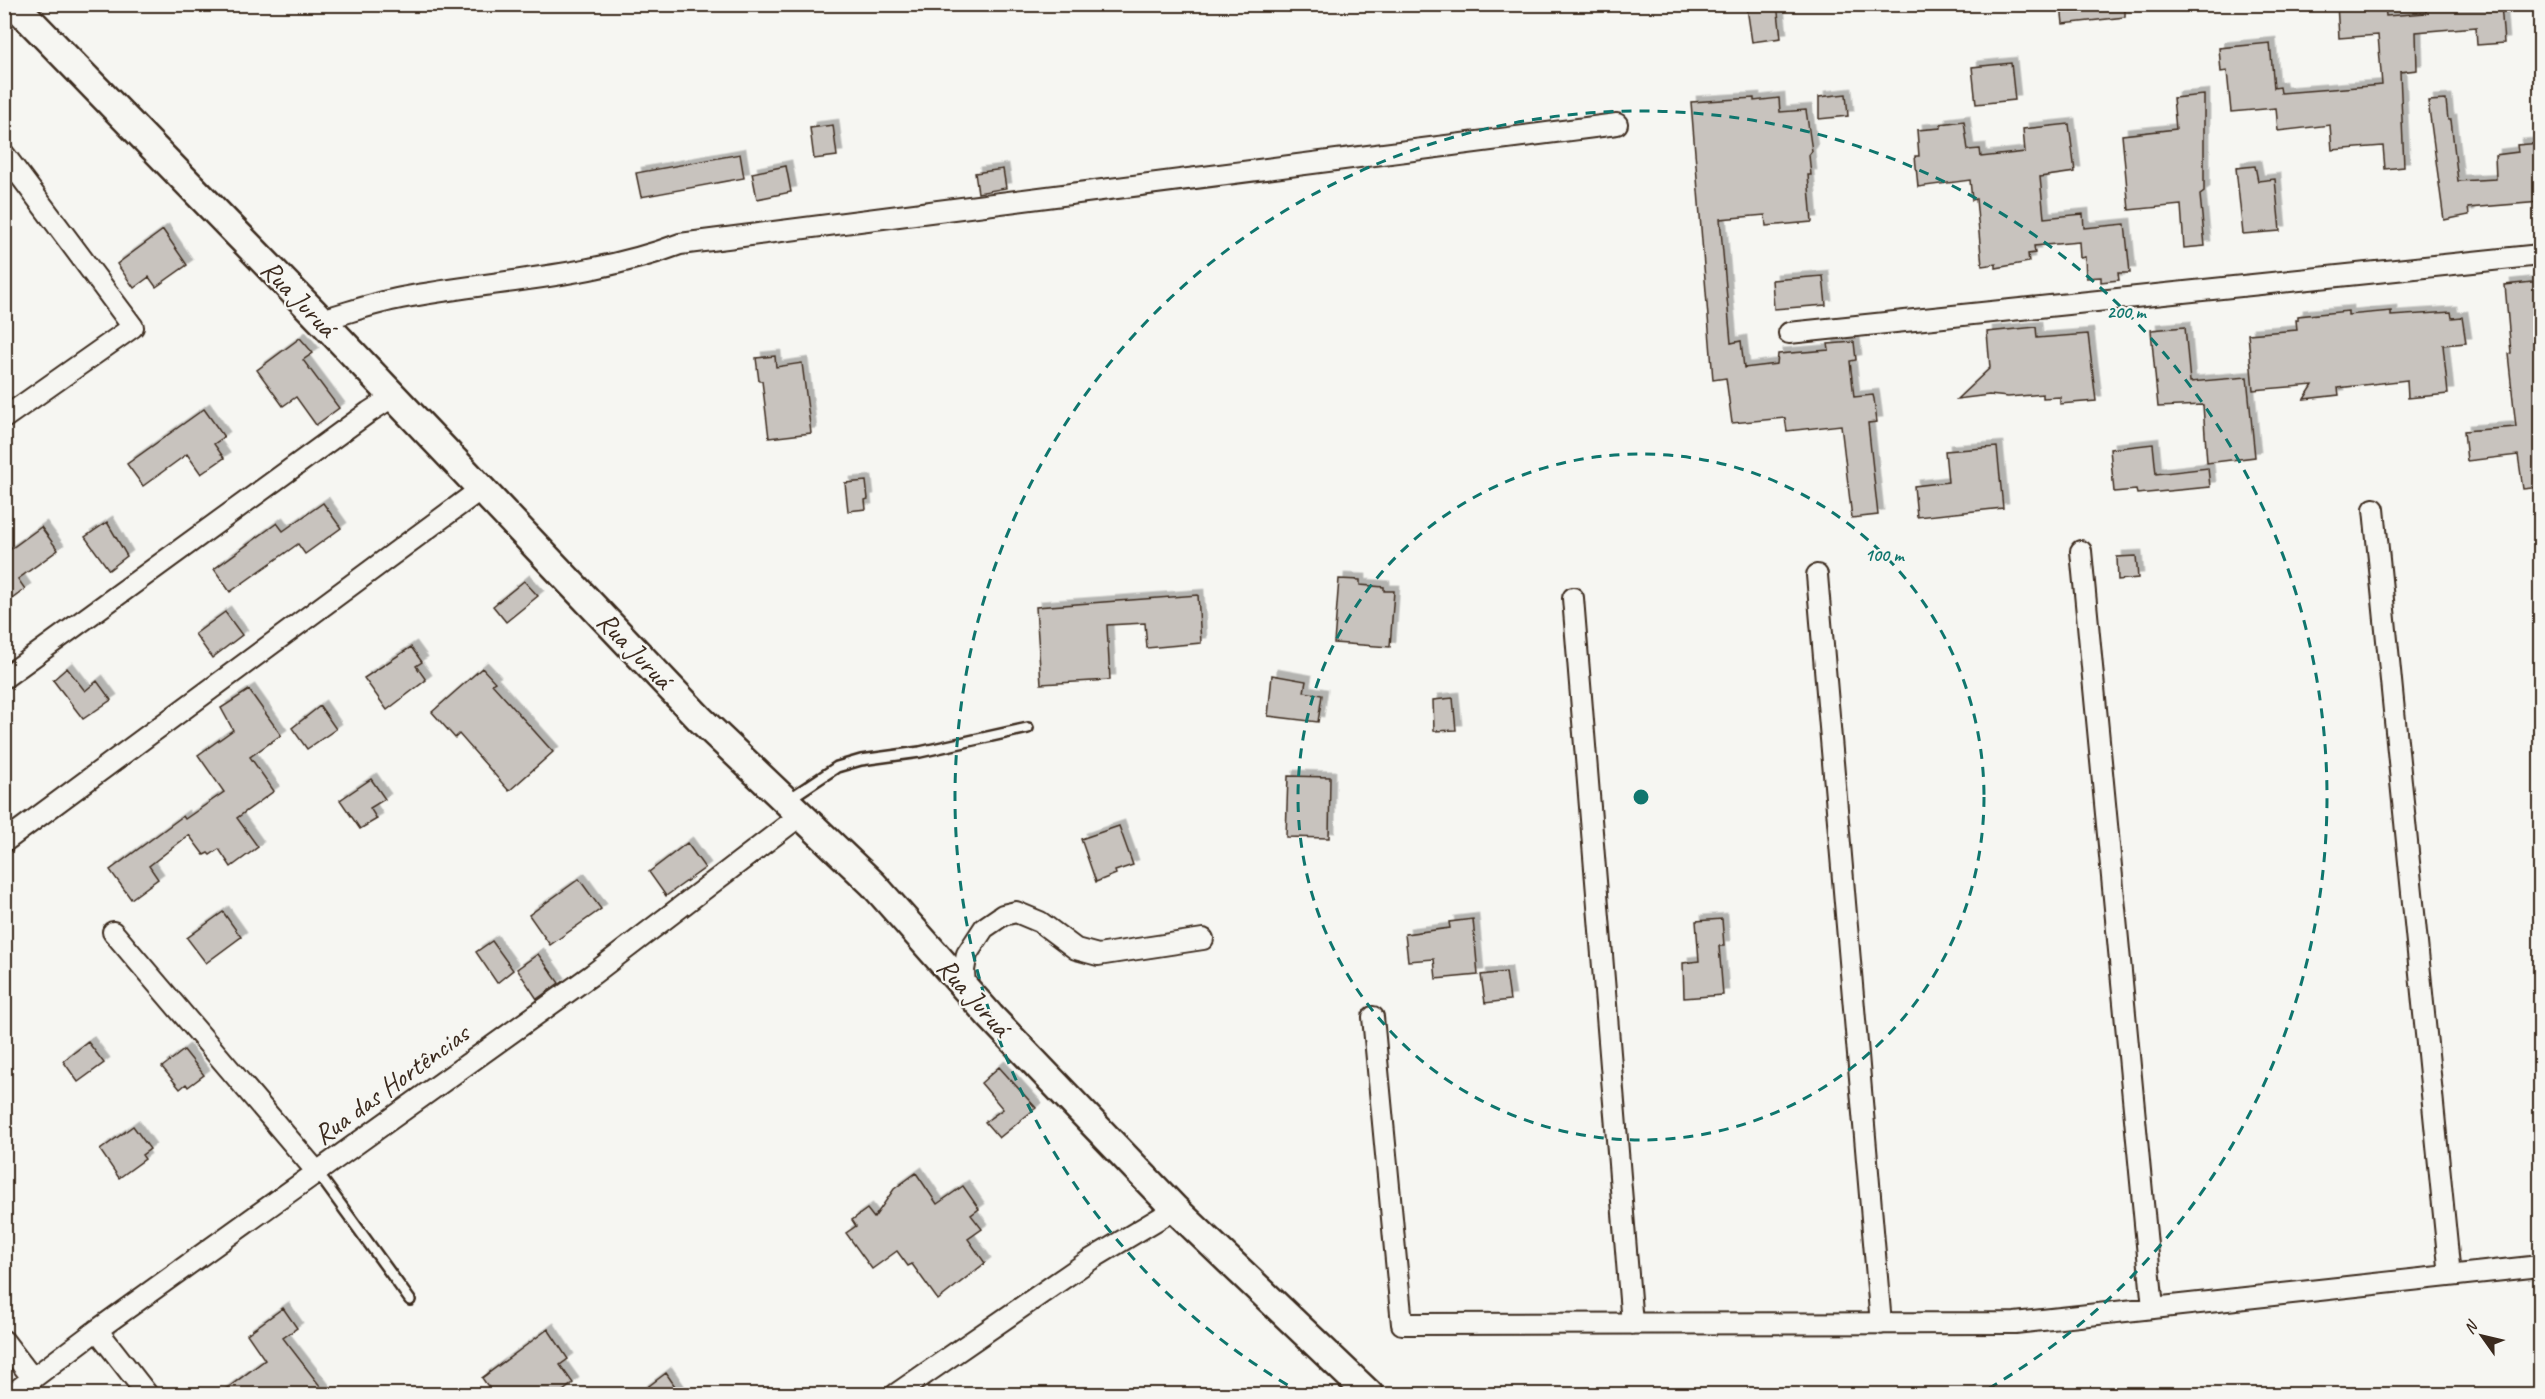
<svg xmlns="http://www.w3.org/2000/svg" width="2545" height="1399" font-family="Caveat,sans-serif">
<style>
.building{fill:#c8c3be;stroke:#3b2a1e;stroke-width:1.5;filter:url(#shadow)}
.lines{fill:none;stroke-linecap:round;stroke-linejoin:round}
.lane-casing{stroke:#3b2a1e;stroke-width:14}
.street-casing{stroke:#3b2a1e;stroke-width:24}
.secondary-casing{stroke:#3b2a1e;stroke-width:32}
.lane{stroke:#f6f6f2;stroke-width:9}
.street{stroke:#f6f6f2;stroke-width:20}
.secondary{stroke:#f6f6f2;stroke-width:27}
.ring{fill:none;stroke:#0f766e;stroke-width:3;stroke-dasharray:10 8}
.labels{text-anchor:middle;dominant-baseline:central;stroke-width:4.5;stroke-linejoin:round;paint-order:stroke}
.street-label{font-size:28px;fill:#3b2a1e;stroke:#f6f6f2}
.centre{fill:#0f766e;stroke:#f6f6f2;stroke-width:3}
.ring-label{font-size:18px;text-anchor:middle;font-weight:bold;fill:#0f766e;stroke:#f6f6f2;stroke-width:4.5;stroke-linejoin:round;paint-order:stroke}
</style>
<defs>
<filter id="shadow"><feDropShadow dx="5.5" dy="-5.5" stdDeviation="0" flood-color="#0004"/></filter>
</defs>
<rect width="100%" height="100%" fill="#f6f6f2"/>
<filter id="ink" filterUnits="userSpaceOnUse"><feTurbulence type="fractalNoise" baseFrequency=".0167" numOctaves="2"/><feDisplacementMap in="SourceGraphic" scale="12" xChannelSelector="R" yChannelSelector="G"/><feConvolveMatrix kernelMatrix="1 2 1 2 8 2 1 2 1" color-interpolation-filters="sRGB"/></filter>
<g filter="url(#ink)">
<!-- building -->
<path class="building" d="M1750 4H1777L1781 38 1752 42 1747 8H1751Z
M2061 4H2125V17L2063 24Z
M2337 4H2385L2386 16 2426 13V4H2501L2504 43 2477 45 2476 27 2416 32 2417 70 2400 72 2404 167 2385 169 2383 146 2332 150 2330 125 2278 131 2276 108 2231 112 2227 71 2221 72 2219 48 2270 43 2274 88 2280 87 2281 93 2382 85 2378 35 2339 38Z
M2011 63 2015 100 1976 104 1972 67Z
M1846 94 1848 116 1819 119V97Z
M2204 95V192L2200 195 2205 246 2184 248 2181 205 2129 210 2122 135 2176 129 2173 98Z
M1754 98V101L1779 98 1780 112 1806 110 1812 151 1809 155 1811 175H1808L1812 222 1766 226 1765 215 1720 219 1731 343 1741 341 1744 368 1777 364 1778 354 1829 350 1828 344 1854 342 1856 360 1850 361 1854 397 1873 395 1874 399 1877 422 1868 423 1878 515 1852 518 1841 425 1787 431 1785 418 1732 423 1726 378 1713 380 1691 102Z
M2446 100 2448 120H2451L2458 181 2496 179 2495 155 2518 152 2517 145 2541 143V202L2468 208 2469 215 2444 220 2428 101Z
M1964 121 1968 150 1980 149 1981 157 2025 152 2023 129 2069 124 2075 172 2040 177 2044 218 2083 214 2084 228 2125 224 2130 273H2118L2119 280 2101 282V277L2086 278 2085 257 2080 258 2079 242 2034 246 2035 253 2028 254 2029 262 1996 268V264L1982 266 1976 199 1972 200 1970 180 1918 187 1915 156H1919L1917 130 1941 128V124Z
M833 125 837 156 814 159 810 128Z
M740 154 744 178 641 197 636 173Z
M786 166 791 192 757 199 752 173Z
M2255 166 2258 181 2275 179 2280 231 2243 234 2236 168Z
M1003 169 1006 188 978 193 975 173Z
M163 230 187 265 156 287 149 277 134 288 117 264Z
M1823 276 1826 305 1774 309 1772 280Z
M2541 281V413H2538L2541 436V487L2523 489 2518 455 2467 461 2464 431 2516 427 2508 354 2511 353 2505 285Z
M2348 311V315L2391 311V316L2451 312 2452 318 2462 317 2466 343 2443 345 2448 394 2408 398 2407 380 2338 388 2339 395 2304 399 2313 385 2253 390 2248 334 2297 330 2296 320H2298V316Z
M2036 327 2037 338 2088 334 2096 401 2060 404V397L2043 398V394L2008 397 1989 395 1957 399 1990 368 1987 332Z
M2185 327 2190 382 2247 377 2255 457 2207 463 2203 405 2158 407 2151 330Z
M300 338 313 353 303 360 339 408 316 425 296 397 283 406 257 370Z
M775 356 776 367 802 363 811 433 769 438 762 381H759L756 358Z
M204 409 224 437 214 444 224 458 201 474 187 454 143 486 127 464Z
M2153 444 2156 474 2208 468 2210 487 2137 494 2136 490 2114 492 2110 449Z
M1997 447 2003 508 1917 517 1914 486 1948 482 1945 451Z
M866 481 868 499 865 500 866 509 848 511 845 483Z
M323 503 341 528 305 554 298 544 230 592 214 569 277 523 283 531Z
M107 522 127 556 109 570 85 537Z
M41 527 58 550 18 579 25 589 4 605V554Z
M2136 556 2138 578 2118 580 2117 557Z
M1339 579 1360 580V585L1384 587V591H1394L1390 647 1334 643Z
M524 581 538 596 506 622 493 606Z
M1198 595 1201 643 1147 648 1145 623 1107 625 1110 680 1041 684 1036 607Z
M225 612 242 635 212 658 195 634Z
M411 647 422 662 416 666 426 680 387 710 364 678Z
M67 668 85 691 97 681 111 700 83 719 53 680Z
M482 668 495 682 492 684 553 752 509 791 459 734 455 738 432 712Z
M1272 675 1306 681 1304 692 1322 695 1318 722 1268 716Z
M249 690 281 735 250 757 274 791 237 818 258 847 231 867 219 849 210 855 208 853 204 855 189 835 149 866 158 879 131 899 110 870 183 816 185 819 224 792 198 755 233 730 221 708Z
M1453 698 1456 730 1434 731 1433 700Z
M320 706 336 729 307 749 292 728Z
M1288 776 1330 777 1329 838 1286 837Z
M371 779 385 799 370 808 377 819 360 829 340 800Z
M1119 826 1133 865 1115 871 1116 874 1096 882 1081 839Z
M687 843 705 868 666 896 649 872Z
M579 879 601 909 550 945 529 915Z
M223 912 241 937 206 963 187 938Z
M1473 919 1478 975 1436 979 1434 959 1408 961 1405 934 1450 928 1449 922Z
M1722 919 1724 946H1719L1723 995 1684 998 1683 963 1699 961 1696 921Z
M492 941 513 970 497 983 476 952Z
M538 954 559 983 537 999 517 969Z
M1506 972 1510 1000 1485 1003 1481 975Z
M88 1042 104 1063 78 1082 63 1061Z
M184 1050 204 1075 188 1087 186 1084 180 1089 162 1067Z
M999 1067 1036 1108 999 1138 985 1122 1003 1109 981 1083Z
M133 1126 150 1149 142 1155 145 1159 119 1178 100 1150Z
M916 1173 937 1204 963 1186 979 1209 971 1215 982 1229 968 1239 985 1263 938 1300 912 1264 908 1266 897 1251 872 1269 846 1233 856 1226 852 1220 867 1209 874 1218 894 1189Z
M283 1308 297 1328 283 1338 327 1395H218L265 1360 247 1334Z
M548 1329 568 1359 560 1365 573 1383 558 1395H494L482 1378Z
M666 1373 681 1395H637Z"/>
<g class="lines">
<defs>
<path id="lane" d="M789 799 837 767 861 760 920 752 1028 728
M317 1172 410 1300"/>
<path id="street" d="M4 154 133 327 4 418
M321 320C347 313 374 303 401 298 494 280 591 278 680 244L1617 124
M1789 333 2540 255
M2374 509 2450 1276
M2081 551 2153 1308
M1817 575 1881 1324
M1573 598 1632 1324
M4 678 369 412 394 396
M4 842 481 489
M113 932 317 1172
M965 987 964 970 967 954 984 928 1003 915 1016 912 1040 922 1076 949 1098 955 1203 939
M1373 1017 1402 1324 2015 1323 2540 1266
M97 1330 147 1394
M4 1341 33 1379
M12 1394 97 1330 593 974 801 815
M896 1394 1090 1260 1175 1209"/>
<path id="secondary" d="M14 4 321 320 700 719 873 884 990 1016 1175 1209 1369 1394"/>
</defs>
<!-- lane casing -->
<use href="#lane" class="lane-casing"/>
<!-- street casing -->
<use href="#street" class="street-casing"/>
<!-- secondary casing -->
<use href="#secondary" class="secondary-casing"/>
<!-- lane -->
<use href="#lane" class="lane"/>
<!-- street -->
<use href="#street" class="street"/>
<!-- secondary -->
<use href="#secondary" class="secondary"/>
</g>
</g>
<!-- distance rings -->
<g class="ring">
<circle cx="1641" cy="797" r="343"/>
<path d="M1303 1394A686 686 0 1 1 1979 1394"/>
</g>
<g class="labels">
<!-- street labels -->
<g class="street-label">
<text transform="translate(299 298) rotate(46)">Rua Juruá</text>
<text transform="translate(635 650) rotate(46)">Rua Juruá</text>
<text transform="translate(974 997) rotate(48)">Rua Juruá</text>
<text transform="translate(391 1084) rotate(-36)">Rua das Hortências</text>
</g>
</g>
<circle cx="1641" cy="797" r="9" class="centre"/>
<g class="ring-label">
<text x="2126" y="318">200 m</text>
<text x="1884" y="561">100 m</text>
</g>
<!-- margin -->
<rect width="2545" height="1399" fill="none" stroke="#f6f6f2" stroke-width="24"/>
<rect x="12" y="12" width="2521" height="1375" fill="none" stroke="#3b2a1e" stroke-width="2" filter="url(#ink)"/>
<!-- north arrow -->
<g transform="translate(2482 1336) rotate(304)" stroke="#f6f6f2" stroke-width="4.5" paint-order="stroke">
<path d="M0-4.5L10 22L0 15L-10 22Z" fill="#3b2a1e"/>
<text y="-9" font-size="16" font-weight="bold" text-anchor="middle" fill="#3b2a1e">N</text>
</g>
</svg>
